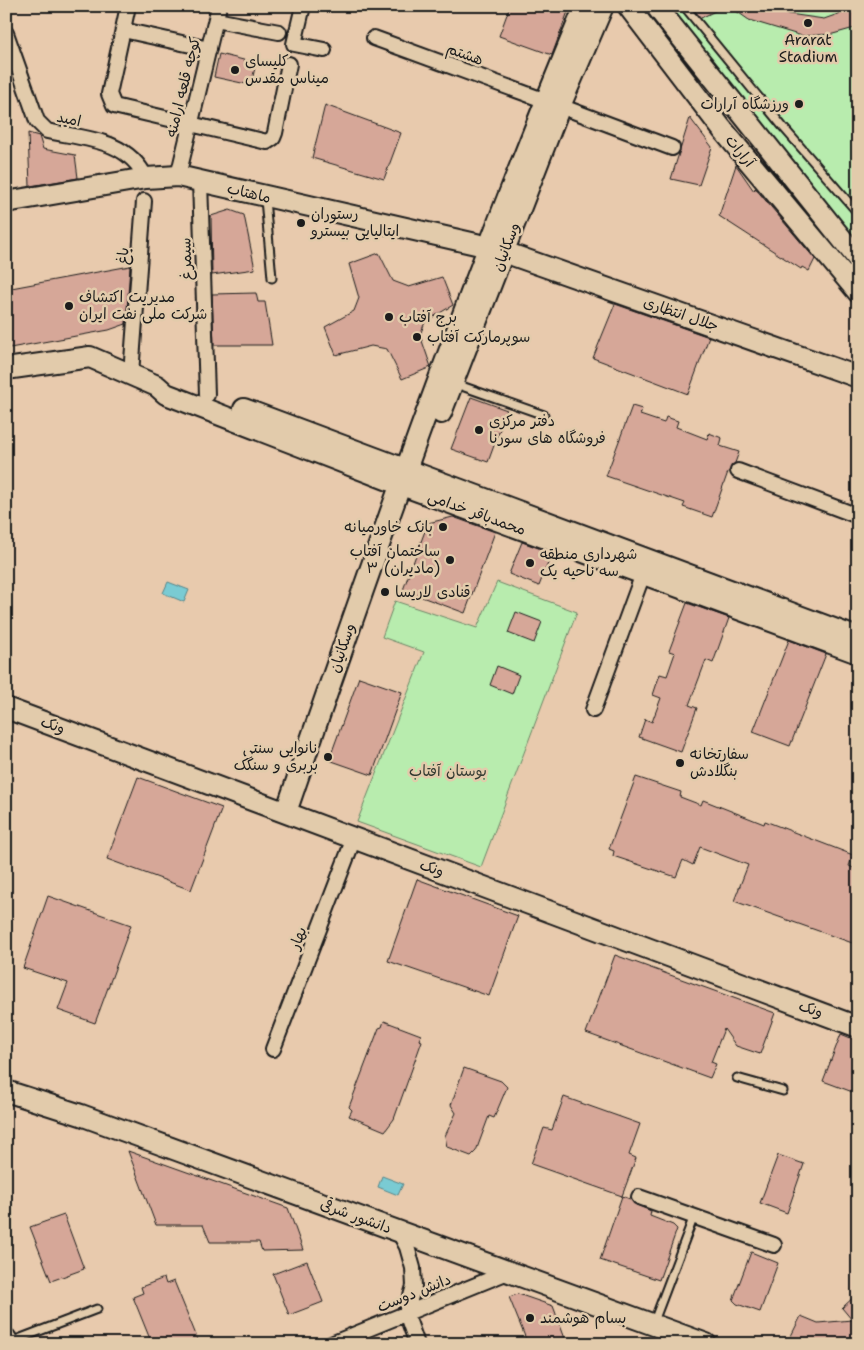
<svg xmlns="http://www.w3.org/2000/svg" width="864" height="1350" font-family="'Shantell Sans','Playpen Sans Arabic',sans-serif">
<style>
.green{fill:#b8ecae;stroke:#6a8465}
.water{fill:#7acbd3;stroke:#54858a}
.building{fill:#d6a798;stroke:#1c1c1c}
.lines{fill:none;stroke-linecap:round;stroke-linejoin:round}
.lane-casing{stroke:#1c1c1c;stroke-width:11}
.street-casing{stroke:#1c1c1c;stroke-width:18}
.secondary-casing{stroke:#1c1c1c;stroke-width:24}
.lane{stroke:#e2cbab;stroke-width:7}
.street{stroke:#e2cbab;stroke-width:14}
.secondary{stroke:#e2cbab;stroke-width:20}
.poi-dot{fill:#1c1c1c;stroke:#e2cbab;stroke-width:2}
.labels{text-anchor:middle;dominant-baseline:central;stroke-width:5;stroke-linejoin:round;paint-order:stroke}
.poi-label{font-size:15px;fill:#1c1c1c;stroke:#e2cbab;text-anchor:start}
.street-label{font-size:15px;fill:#1c1c1c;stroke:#e2cbab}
.park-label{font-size:15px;fill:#333b32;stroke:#e2cbab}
</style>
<rect width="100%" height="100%" fill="#e8caad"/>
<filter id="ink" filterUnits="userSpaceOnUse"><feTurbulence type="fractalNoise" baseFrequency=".02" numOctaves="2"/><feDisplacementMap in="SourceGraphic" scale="10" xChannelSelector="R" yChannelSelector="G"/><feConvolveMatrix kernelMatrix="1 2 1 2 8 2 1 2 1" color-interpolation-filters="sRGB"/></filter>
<g filter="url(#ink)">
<!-- green -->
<path class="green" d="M664 6H858V248Z
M497 582 577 612 481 867 357 822 424 652 382 637 395 601 477 628Z"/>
<!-- water -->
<path class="water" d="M168 582 189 590 184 602 163 593Z
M382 1176 403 1184 398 1195 378 1187Z"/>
<!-- building -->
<path class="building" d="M510 6H570L552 55 499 36Z
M691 6H725L701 18Z
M729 6H759L782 13 824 19 858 7V27L833 34 802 36 749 20Z
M219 54 256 63 251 85 214 77Z
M325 105 401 133 384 179 312 158Z
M690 118 712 147 699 185 671 179Z
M28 133 39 136 43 149 75 155 78 178 30 186Z
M736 165 754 191 755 188 815 259 809 271 802 267 801 269 719 216Z
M230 210 244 215 255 269 212 275 211 216Z
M379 253 393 281 409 287 442 277 453 305 425 322 420 335 431 367 402 379 387 349 371 346 336 355 325 327 354 311 359 298 349 264Z
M130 266 126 324 109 330 10 348 6 327V289Z
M256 293 258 302H265L272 345H214L212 294Z
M615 304 709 337 688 394 593 358Z
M471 397 507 410 488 462 451 449Z
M632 406 642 409 640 415 664 423 666 417 678 421 676 427 707 439 709 433 722 438 720 446 739 452 735 463 728 472 712 517 683 507 685 503 606 476Z
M453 517 495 532 465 613 403 590 428 523Z
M522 542 552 553 539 586 509 574Z
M687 603 729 618 713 663 706 660 689 705 697 708 681 752 639 737 645 719 652 722 661 698 653 695 660 674 667 676 675 653 669 651Z
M516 612 542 622 534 643 508 633Z
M789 640 826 654 790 746 753 732Z
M497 666 519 675 512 694 490 685Z
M359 677 402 692 372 775 329 760Z
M138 777 222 808 191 890 107 859Z
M636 777 681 792 680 797 701 805 703 800 764 824 765 821 853 855 849 866 858 870V945L734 901 748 865 700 847 693 865 683 860 676 877 613 856 614 851 609 849Z
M417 879 518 916 489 996 388 961Z
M48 896 131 925 95 1023 58 1010 68 983 23 968Z
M615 955 775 1013 760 1054 736 1046 724 1029 711 1062 716 1064 710 1078 586 1033Z
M384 1021 421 1035 419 1040 422 1041 394 1119 385 1131 349 1116 352 1110 349 1107 379 1028 382 1027Z
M841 1034 858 1041V1094L823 1081Z
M464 1068 501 1081 507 1087 494 1118 489 1116 476 1151 471 1156 447 1147 445 1136 456 1113 451 1105Z
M564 1097 640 1124 629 1155 636 1158 622 1196 531 1164 544 1128 552 1130Z
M128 1151 288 1208 303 1250 262 1251 259 1242H210L203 1225H156Z
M778 1155 804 1164 787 1213 760 1203Z
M622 1196 630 1199 636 1205 651 1211 650 1216 673 1225 677 1229 659 1280 600 1260Z
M64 1215 84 1269 51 1281 30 1227Z
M751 1252 778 1263 760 1312 737 1304 733 1300Z
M307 1261 323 1302 289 1315 273 1274Z
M164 1278 166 1284 174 1281 198 1340 190 1344H152L133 1297 143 1293 141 1287Z
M858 1293V1344H787L801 1316 818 1323 852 1320 842 1308Z
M518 1294 553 1306 567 1344H528L509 1297Z"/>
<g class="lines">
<defs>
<path id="lane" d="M684 6 783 127 858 213
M265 199 272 278
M453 383 544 415
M737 1078 783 1091
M653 1324 694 1216
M8 1343 97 1309"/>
<path id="street" d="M128 6 109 94 114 106 267 142 273 138 275 133 289 64
M303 6 294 44 324 50
M216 20 279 32
M123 30 209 49
M6 33 35 115 37 121 47 131C86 139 127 139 146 178
M374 38 546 101
M560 106 672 148
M178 176 219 6
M200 181 207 395
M131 374 144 201
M738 471 858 516
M593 710 643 574
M273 1049 354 838
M639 1197 774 1245
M399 1232 407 1247 413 1268 414 1286 406 1313 417 1344
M331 1344 508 1272"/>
<path id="secondary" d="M628 6 722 129 858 292
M656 6 858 259
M6 202 146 178 178 176 489 247
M504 252 858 377
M6 369 90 357 157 386 166 394 399 484 858 653
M244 409 858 638
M441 413 560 106 603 6
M6 708 858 1027
M286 812C379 541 474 271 585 6
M6 1091 81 1115 706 1344
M6 1339 8 1344"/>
</defs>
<!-- lane casing -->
<use href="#lane" class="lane-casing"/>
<!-- street casing -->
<use href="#street" class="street-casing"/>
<!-- secondary casing -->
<use href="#secondary" class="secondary-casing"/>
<!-- lane -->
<use href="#lane" class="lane"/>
<!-- street -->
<use href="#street" class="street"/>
<!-- secondary -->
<use href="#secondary" class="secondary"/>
</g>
</g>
<!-- markers -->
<g class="poi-dot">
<circle cx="808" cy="23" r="5"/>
<circle cx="235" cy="70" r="5"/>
<circle cx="799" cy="104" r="5"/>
<circle cx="301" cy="223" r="5"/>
<circle cx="69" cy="306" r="5"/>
<circle cx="389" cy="317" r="5"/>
<circle cx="417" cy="337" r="5"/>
<circle cx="479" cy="430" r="5"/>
<circle cx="443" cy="527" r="5"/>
<circle cx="450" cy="560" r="5"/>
<circle cx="530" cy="563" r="5"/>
<circle cx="385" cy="592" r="5"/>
<circle cx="328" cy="757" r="5"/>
<circle cx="680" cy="763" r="5"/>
<circle cx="530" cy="1318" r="5"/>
</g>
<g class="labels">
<!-- poi labels -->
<g class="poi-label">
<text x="808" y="40" text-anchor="middle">Ararat<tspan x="808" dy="17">Stadium</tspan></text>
<text x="245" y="61">کلیسای<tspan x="245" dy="17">میناس مقدس</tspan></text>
<text x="789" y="104" text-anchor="end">ورزشگاه آرارات</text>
<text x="311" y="214">رستوران<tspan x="311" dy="17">ایتالیایی بیسترو</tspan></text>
<text x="79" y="297">مدیریت اکتشاف<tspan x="79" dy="17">شرکت ملی نفت ایران</tspan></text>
<text x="399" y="317">برج آفتاب</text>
<text x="427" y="337">سوپرمارکت آفتاب</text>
<text x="489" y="421">دفتر مرکزی<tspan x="489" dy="17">فروشگاه های سورنا</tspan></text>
<text x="433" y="527" text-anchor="end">بانک خاورمیانه</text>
<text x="440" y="551" text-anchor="end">ساختمان آفتاب<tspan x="440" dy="17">۳ (مادیران)</tspan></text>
<text x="540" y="554">شهرداری منطقه<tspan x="540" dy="17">سه ناحیه یک</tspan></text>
<text x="395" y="592">قنادی لاریسا</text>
<text x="318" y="748" text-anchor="end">نانوایی سنتی<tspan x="318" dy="17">بربری و سنگک</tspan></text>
<text x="690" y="754">سفارتخانه<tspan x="690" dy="17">بنگلادش</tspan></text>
<text x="540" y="1318">بسام هوشمند</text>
</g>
<!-- street labels -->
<g class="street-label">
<text transform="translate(465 54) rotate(20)">هشتم</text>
<text transform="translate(183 87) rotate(-76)">کوچه قلعه ارامنه</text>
<text transform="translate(69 119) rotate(12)">امید</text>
<text transform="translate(740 151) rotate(51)">آرارات</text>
<text transform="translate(249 193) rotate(13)">ماهتاب</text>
<text transform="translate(506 247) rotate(-69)">وسکانیان</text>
<text transform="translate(123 256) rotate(-86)">باغ</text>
<text transform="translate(186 259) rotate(-92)">سیمرغ</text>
<text transform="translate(681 314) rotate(19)">جلال انتظاری</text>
<text transform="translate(477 513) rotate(20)">محمدباقر خدامی</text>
<text transform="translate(342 648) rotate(-71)">وسکانیان</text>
<text transform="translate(53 725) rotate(20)">ونک</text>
<text transform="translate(432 868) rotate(20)">ونک</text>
<text transform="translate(298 938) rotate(-69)">بهار</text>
<text transform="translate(811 1009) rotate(20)">ونک</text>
<text transform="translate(356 1216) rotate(20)">دانشور شرقی</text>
<text transform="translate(414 1293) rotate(-22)">دانش دوست</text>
</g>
<!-- park labels -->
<g class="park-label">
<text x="448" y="771">بوستان آفتاب</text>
</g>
</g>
<!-- margin -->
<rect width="864" height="1350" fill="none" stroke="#e2cbab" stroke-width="25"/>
<rect x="12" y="12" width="839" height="1325" fill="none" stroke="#1c1c1c" stroke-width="2" filter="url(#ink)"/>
</svg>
